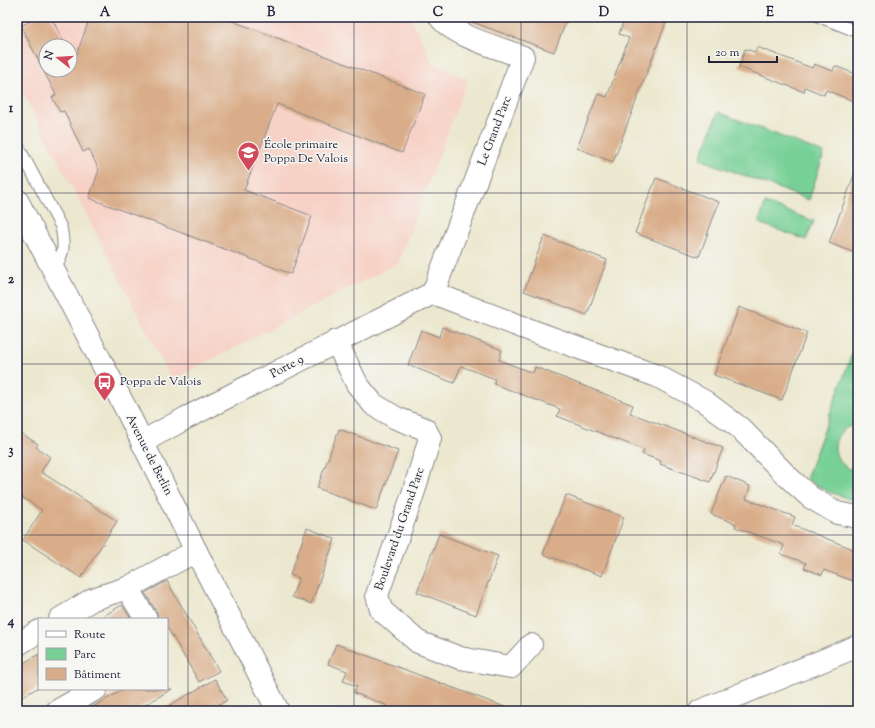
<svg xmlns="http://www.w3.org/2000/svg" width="875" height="728" font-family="'Sorts Mill Goudy',serif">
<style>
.built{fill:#f7d1c6;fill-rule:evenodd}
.green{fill:#77d096;stroke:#4c7968}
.building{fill:#d9ad89}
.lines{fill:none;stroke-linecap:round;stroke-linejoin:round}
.service-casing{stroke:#878585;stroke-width:13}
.minor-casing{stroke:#878585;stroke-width:24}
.tertiary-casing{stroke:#878585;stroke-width:24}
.service{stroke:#fff;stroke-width:11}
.minor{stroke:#fff;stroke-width:22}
.tertiary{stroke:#fff;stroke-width:22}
.grid{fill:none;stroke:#22223b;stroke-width:1;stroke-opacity:0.55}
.labels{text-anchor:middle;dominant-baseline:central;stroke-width:3;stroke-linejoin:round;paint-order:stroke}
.street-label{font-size:12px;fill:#22223b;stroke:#f6f6f2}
.poi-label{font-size:12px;fill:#22223b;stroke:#f6f6f2;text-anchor:start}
.neatline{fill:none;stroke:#22223b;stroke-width:1.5}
.grid-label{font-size:13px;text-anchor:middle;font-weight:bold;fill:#22223b}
</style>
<rect width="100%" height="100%" fill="#f6f6f2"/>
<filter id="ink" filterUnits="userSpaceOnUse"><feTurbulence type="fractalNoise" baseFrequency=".025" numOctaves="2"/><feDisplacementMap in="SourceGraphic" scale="8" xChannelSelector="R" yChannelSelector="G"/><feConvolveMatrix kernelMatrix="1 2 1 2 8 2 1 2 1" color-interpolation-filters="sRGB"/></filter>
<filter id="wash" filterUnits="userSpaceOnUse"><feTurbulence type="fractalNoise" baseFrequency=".012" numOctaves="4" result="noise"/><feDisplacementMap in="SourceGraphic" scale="16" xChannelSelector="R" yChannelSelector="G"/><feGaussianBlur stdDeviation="0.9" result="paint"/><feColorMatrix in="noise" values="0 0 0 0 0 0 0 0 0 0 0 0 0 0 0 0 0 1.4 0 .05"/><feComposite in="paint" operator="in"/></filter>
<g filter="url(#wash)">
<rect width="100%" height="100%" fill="#ece8cf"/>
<!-- built -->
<path class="built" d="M17 17H410L433 64 468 79 398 263 172 380 17 81ZM46 46H70V70H46Z"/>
<!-- green -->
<path class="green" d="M718 112 824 153 809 200 700 159Z
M765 203 814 221 806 240 759 223Z
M858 337V425C829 426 826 466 858 471V502L829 492 806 479Z"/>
<g id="blocks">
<!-- building -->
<path class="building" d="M38 17H51L66 46H46V70H70V55L74 62 90 17H222L425 94 402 153 277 104 244 190 312 216 291 274 89 198 99 170 89 149 83 152 64 111 60 112 52 97 56 95 21 26Z
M465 17H568L554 52 464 19Z
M625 17H668L613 162 577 148 598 94 607 97 629 38 619 34Z
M757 47 812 68 814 64 833 71 835 66 858 75V103L826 90 824 95 805 87 804 92 739 67 745 49 755 52Z
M856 170 858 171V254L829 243Z
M656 178 719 202 699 257 635 233Z
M544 236 607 260 587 315 524 291Z
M739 307 807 333 782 400 714 375Z
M442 327 502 350 499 360 533 373 535 367 633 405 630 413 723 448 710 482 660 464 661 461 642 454 644 450 557 416 560 409 494 384 495 379 461 366 454 383 408 365 421 330 439 337Z
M339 429 398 451 376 510 317 488Z
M17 431 38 444 36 447 50 457 41 472 117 521 81 578 23 540 42 510 17 494Z
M726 476 750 486 746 499 795 517 792 525 858 551V583L824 570 822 575 804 568 806 563 781 554 784 545 735 527 736 524 711 514Z
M566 495 624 517 602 576 543 554Z
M307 528 335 539 311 604 292 597 299 578 290 575Z
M439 534 498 556 476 615 417 592Z
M167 581 219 671 199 682 167 627V619H158L157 612 145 593Z
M122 605 131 619H98Z
M336 644 510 709V711H383L386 705 354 693 357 686 343 681 347 671 328 664Z
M39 654V687L17 700V667Z
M215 679 227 700 207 711H160Z
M124 689H172L134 711H86Z"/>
</g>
</g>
<g filter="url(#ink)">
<use href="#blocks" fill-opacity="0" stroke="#878585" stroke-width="1"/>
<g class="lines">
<defs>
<path id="service" d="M820 17 858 32
M17 144 61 227C65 247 64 253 54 271"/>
<path id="minor" d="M433 293 538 333 657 376 704 401 740 428 787 476 810 497 837 513 858 517
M433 293 523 57C500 48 453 36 440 17
M336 341 357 384 373 404 396 418 425 429 430 438 412 497 377 595 381 610 418 642 460 658 511 667 531 645
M142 442 186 418 433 293
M127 588 146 619
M60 619 93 599 127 588 196 551
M17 645 39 631
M57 711 96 689"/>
<path id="tertiary" d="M17 200 128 413 196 551 278 711
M700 711 858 646"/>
</defs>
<!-- service casing -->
<use href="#service" class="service-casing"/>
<!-- minor casing -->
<use href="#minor" class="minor-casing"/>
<!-- tertiary casing -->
<use href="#tertiary" class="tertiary-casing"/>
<!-- service -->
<use href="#service" class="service"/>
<!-- minor -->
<use href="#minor" class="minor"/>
<!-- tertiary -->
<use href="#tertiary" class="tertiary"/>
</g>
</g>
<!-- grid -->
<path class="grid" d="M188 17V711M354 17V711M521 17V711M687 17V711M17 193H858M17 364H858M17 535H858"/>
<!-- icons -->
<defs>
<symbol id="school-pin" viewBox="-11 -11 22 30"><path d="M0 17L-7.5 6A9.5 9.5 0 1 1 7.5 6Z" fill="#d1495b" stroke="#f6f6f2"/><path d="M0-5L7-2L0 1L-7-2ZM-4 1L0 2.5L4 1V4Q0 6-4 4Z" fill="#fff"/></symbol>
<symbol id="bus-pin" viewBox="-11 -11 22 30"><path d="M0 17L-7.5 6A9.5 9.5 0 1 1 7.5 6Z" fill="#d1495b" stroke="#f6f6f2"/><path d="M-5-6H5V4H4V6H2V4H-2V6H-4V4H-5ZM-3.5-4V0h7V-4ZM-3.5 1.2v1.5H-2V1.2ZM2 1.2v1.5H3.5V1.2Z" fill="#fff"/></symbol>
</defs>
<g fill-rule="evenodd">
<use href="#school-pin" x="236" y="140" width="25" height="34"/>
<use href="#bus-pin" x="92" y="370" width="25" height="34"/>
</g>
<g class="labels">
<!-- street labels -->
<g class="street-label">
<text transform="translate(495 131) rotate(-69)">Le Grand Parc</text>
<text transform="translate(287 367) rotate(-28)">Porte 9</text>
<text transform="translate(149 455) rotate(63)">Avenue de Berlin</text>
<text transform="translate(400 529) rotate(-71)">Boulevard du Grand Parc</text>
</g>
<!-- poi labels -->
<g class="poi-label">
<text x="264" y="145">École primaire<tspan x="264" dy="14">Poppa De Valois</tspan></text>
<text x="120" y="382">Poppa de Valois</text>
</g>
</g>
<!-- margin -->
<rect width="875" height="728" fill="none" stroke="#f6f6f2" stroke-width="44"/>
<!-- legend -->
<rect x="38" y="618" width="130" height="72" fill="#f6f6f2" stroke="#a1a1a9"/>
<rect x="46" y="631" width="20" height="6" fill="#ffffff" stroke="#a1a1a9"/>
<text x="74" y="638" font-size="12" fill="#22223b">Route</text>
<rect x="46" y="648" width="20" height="12" fill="#77d096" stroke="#a1a1a9"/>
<text x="74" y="658" font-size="12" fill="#22223b">Parc</text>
<rect x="46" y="668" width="20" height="12" fill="#d9ad89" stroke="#a1a1a9"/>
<text x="74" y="678" font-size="12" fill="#22223b">Bâtiment</text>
<!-- north arrow -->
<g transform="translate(58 58) rotate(287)"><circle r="19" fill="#f6f6f2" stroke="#a1a1a9"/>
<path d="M0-3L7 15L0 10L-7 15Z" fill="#d1495b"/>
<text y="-6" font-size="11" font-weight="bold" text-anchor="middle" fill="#22223b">N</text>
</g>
<!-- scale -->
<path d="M709 56v6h68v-6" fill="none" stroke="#22223b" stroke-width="2"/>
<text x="715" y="56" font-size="12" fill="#22223b" stroke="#f6f6f2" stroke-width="3" paint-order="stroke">20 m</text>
<rect x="22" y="22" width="831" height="684" class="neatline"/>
<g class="grid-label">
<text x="105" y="16">A</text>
<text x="271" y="16">B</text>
<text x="438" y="16">C</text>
<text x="604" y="16">D</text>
<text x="770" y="16">E</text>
<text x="11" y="112">1</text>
<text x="11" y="283">2</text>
<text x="11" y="454">3</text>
<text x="11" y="625">4</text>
</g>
</svg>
